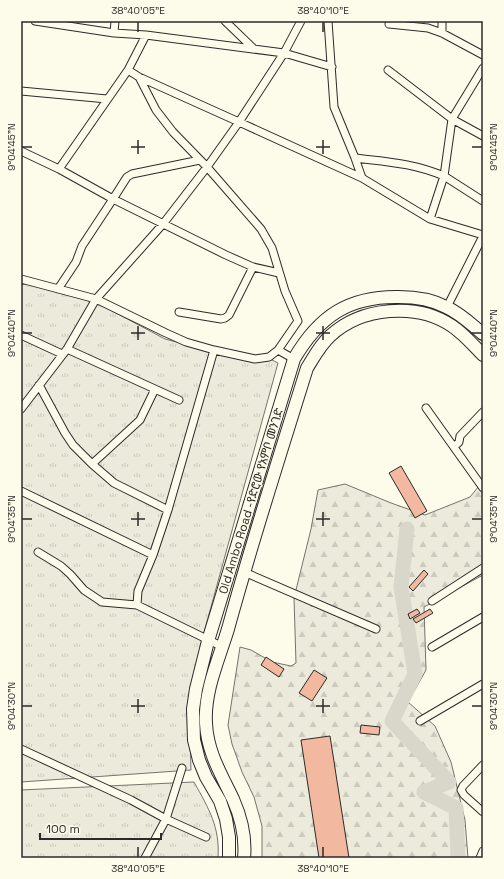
<svg xmlns="http://www.w3.org/2000/svg" width="504" height="879" font-family="'Space Grotesk','Noto Sans Ethiopic',sans-serif">
<style>
.grass{fill:url(#grass-tufts);stroke:#74746e}
.forest{fill:url(#forest-firs);stroke:#74746e}
.lines{fill:none;stroke-linecap:round;stroke-linejoin:round}
.river{stroke:#d8d7c9;stroke-width:15}
.building{fill:#f2b8a0;stroke:#2b2b2b}
.minor-casing{stroke:#2b2b2b;stroke-width:9}
.primary-casing{stroke:#2b2b2b;stroke-width:14}
.minor{stroke:#fdfbea;stroke-width:7}
.primary{stroke:#fdfbea;stroke-width:12}
.ticks{fill:none;stroke:#2b2b2b;stroke-width:1.5}
.labels{text-anchor:middle;dominant-baseline:central;stroke-width:3;stroke-linejoin:round;paint-order:stroke}
.street-label{font-size:12px;fill:#2b2b2b;stroke:#fdfbea}
.neatline{fill:none;stroke:#2b2b2b;stroke-width:1.5}
.ticks-label{font-size:10px;text-anchor:middle;fill:#2b2b2b}
</style>
<defs>
<pattern id="grass-tufts" width="24" height="20" patternUnits="userSpaceOnUse"><rect width="24" height="20" fill="#ecebdb"/><path d="M3 7l-1-3M5 7V3M7 7l1-3M15 17l-1-3M17 17v-4M19 17l1-3" fill="none" stroke="#cbcabc"/></pattern>
<pattern id="forest-firs" width="22" height="20" patternUnits="userSpaceOnUse"><rect width="22" height="20" fill="#ecebdb"/><path d="M5 1l3.5 6h-7zM16 11l3.5 6h-7z" fill="#cbcabc"/></pattern>
</defs>
<rect width="100%" height="100%" fill="#fdfbea"/>
<!-- grass -->
<path class="grass" d="M36 282 105 307 165 339 211 351 270 359 278 363 203 636 189 704 191 770 21 782V285Z
M194 782C209 809 220 827 218 858H21V790Z"/>
<!-- forest -->
<path class="forest" d="M345 484 391 503 425 515 470 497 479 486 483 487V575L424 607 426 670 408 702 435 726 451 762 465 820 468 858H262V826L254 797 242 772 232 744 228 725 240 647 251 650 272 662 291 666 296 663 294 598 311 529 318 490Z"/>
<g class="lines">
<!-- river -->
<path class="river" d="M407 529 401 587 415 674 392 721 449 782 424 792 456 808 458 858"/>
</g>
<!-- building -->
<path class="building" d="M401 466 427 511 415 518 389 473Z
M424 570 428 574 413 591 409 587Z
M417 609 420 613 410 619 408 614Z
M430 609 433 613 416 623 413 619Z
M266 657 284 669 279 677 261 665Z
M314 670 327 678 312 701 299 693Z
M361 725 380 727 379 735 360 733Z
M330 736 349 858H319L301 740Z"/>
<g class="lines">
<defs>
<path id="minor" d="M35 21 114 33 146 35 128 70 59 169
M225 21 254 49
M301 21 284 53 332 67
M328 21 334 107 355 158
M442 21V33
M389 24 428 28 442 33 483 55
M114 33 115 21
M128 70 139 77 239 122 284 53 146 35
M388 70 452 119 483 136
M139 77 156 110 173 132 207 167 261 229 272 248 285 291 298 321 278 350
M21 91 107 99
M21 151 59 169 113 199 82 246 76 262 58 289
M200 160 132 174 127 177 113 199 226 255 253 267 279 273
M362 178 355 158C388 162 413 163 444 176L452 119 483 68
M430 219 444 176 483 201
M21 279 96 299 166 333 186 342 214 350 255 359 269 357 278 350 294 359
M447 307 483 236
M179 312 221 319 225 318 229 315 253 267
M21 335 62 354
M67 349 179 400
M214 350 168 510 153 555 138 591 137 605 223 647
M39 385 65 433 73 445 92 464 114 483 168 510
M426 408 483 488
M21 409 67 349 96 299 163 224 207 167 239 122 362 178 430 219 483 235
M454 447 459 442 460 436 483 412
M92 464 140 420 155 389
M21 491 153 555
M38 552 61 566 70 574 84 590 102 602 137 605
M244 572 376 629
M432 601 483 568
M432 647 483 617
M420 721 483 684
M21 749 131 800 166 819 206 837
M483 765 463 786 461 790 464 795 483 812
M145 858 166 819 182 768
M480 858 483 851"/>
<path id="primary" d="M229 858V837L226 819 220 801 206 777 199 760 194 740 193 709 196 689 208 641 294 359C319 316 349 296 399 297 415 297 431 299 446 307 460 313 471 324 483 334
M244 858C246 838 241 817 233 799 221 774 207 751 206 723 204 691 219 659 228 629 252 541 280 455 307 368 314 357 320 345 330 336 361 307 417 302 452 326 464 334 473 345 483 355"/>
</defs>
<!-- minor casing -->
<use href="#minor" class="minor-casing"/>
<!-- primary casing -->
<use href="#primary" class="primary-casing"/>
<!-- minor -->
<use href="#minor" class="minor"/>
<!-- primary -->
<use href="#primary" class="primary"/>
</g>
<!-- ticks -->
<path class="ticks" d="M138 22V32M323 22V32M138 140V154M323 140V154M22 147H32M131 147H145M316 147H330M472 147H482M138 326V340M323 326V340M22 333H32M131 333H145M316 333H330M472 333H482M138 512V526M323 512V526M22 519H32M131 519H145M316 519H330M472 519H482M138 699V713M323 699V713M22 706H32M131 706H145M316 706H330M472 706H482M138 847V857M323 847V857"/>
<g class="labels">
<!-- street labels -->
<g class="street-label">
<text transform="translate(251 501) rotate(-73)">Old Ambo Road -የድሮው የአምቦ መንገድ</text>
</g>
</g>
<!-- border -->
<rect width="504" height="879" fill="none" stroke="#fdfbea" stroke-width="44"/>
<!-- scale -->
<path d="M40 833v6h121v-6" fill="none" stroke="#2b2b2b" stroke-width="2"/>
<text x="46" y="833" font-size="12" fill="#2b2b2b" stroke="#fdfbea" stroke-width="3" paint-order="stroke">100 m</text>
<rect x="22" y="22" width="460" height="835" class="neatline"/>
<g class="ticks-label">
<text x="138" y="14">38°40'05"E</text>
<text x="323" y="14">38°40'10"E</text>
<text transform="translate(11 147) rotate(-90)" y="4">9°04'45"N</text>
<text transform="translate(493 147) rotate(-90)" y="4">9°04'45"N</text>
<text transform="translate(11 333) rotate(-90)" y="4">9°04'40"N</text>
<text transform="translate(493 333) rotate(-90)" y="4">9°04'40"N</text>
<text transform="translate(11 519) rotate(-90)" y="4">9°04'35"N</text>
<text transform="translate(493 519) rotate(-90)" y="4">9°04'35"N</text>
<text transform="translate(11 706) rotate(-90)" y="4">9°04'30"N</text>
<text transform="translate(493 706) rotate(-90)" y="4">9°04'30"N</text>
<text x="138" y="872">38°40'05"E</text>
<text x="323" y="872">38°40'10"E</text>
</g>
</svg>
